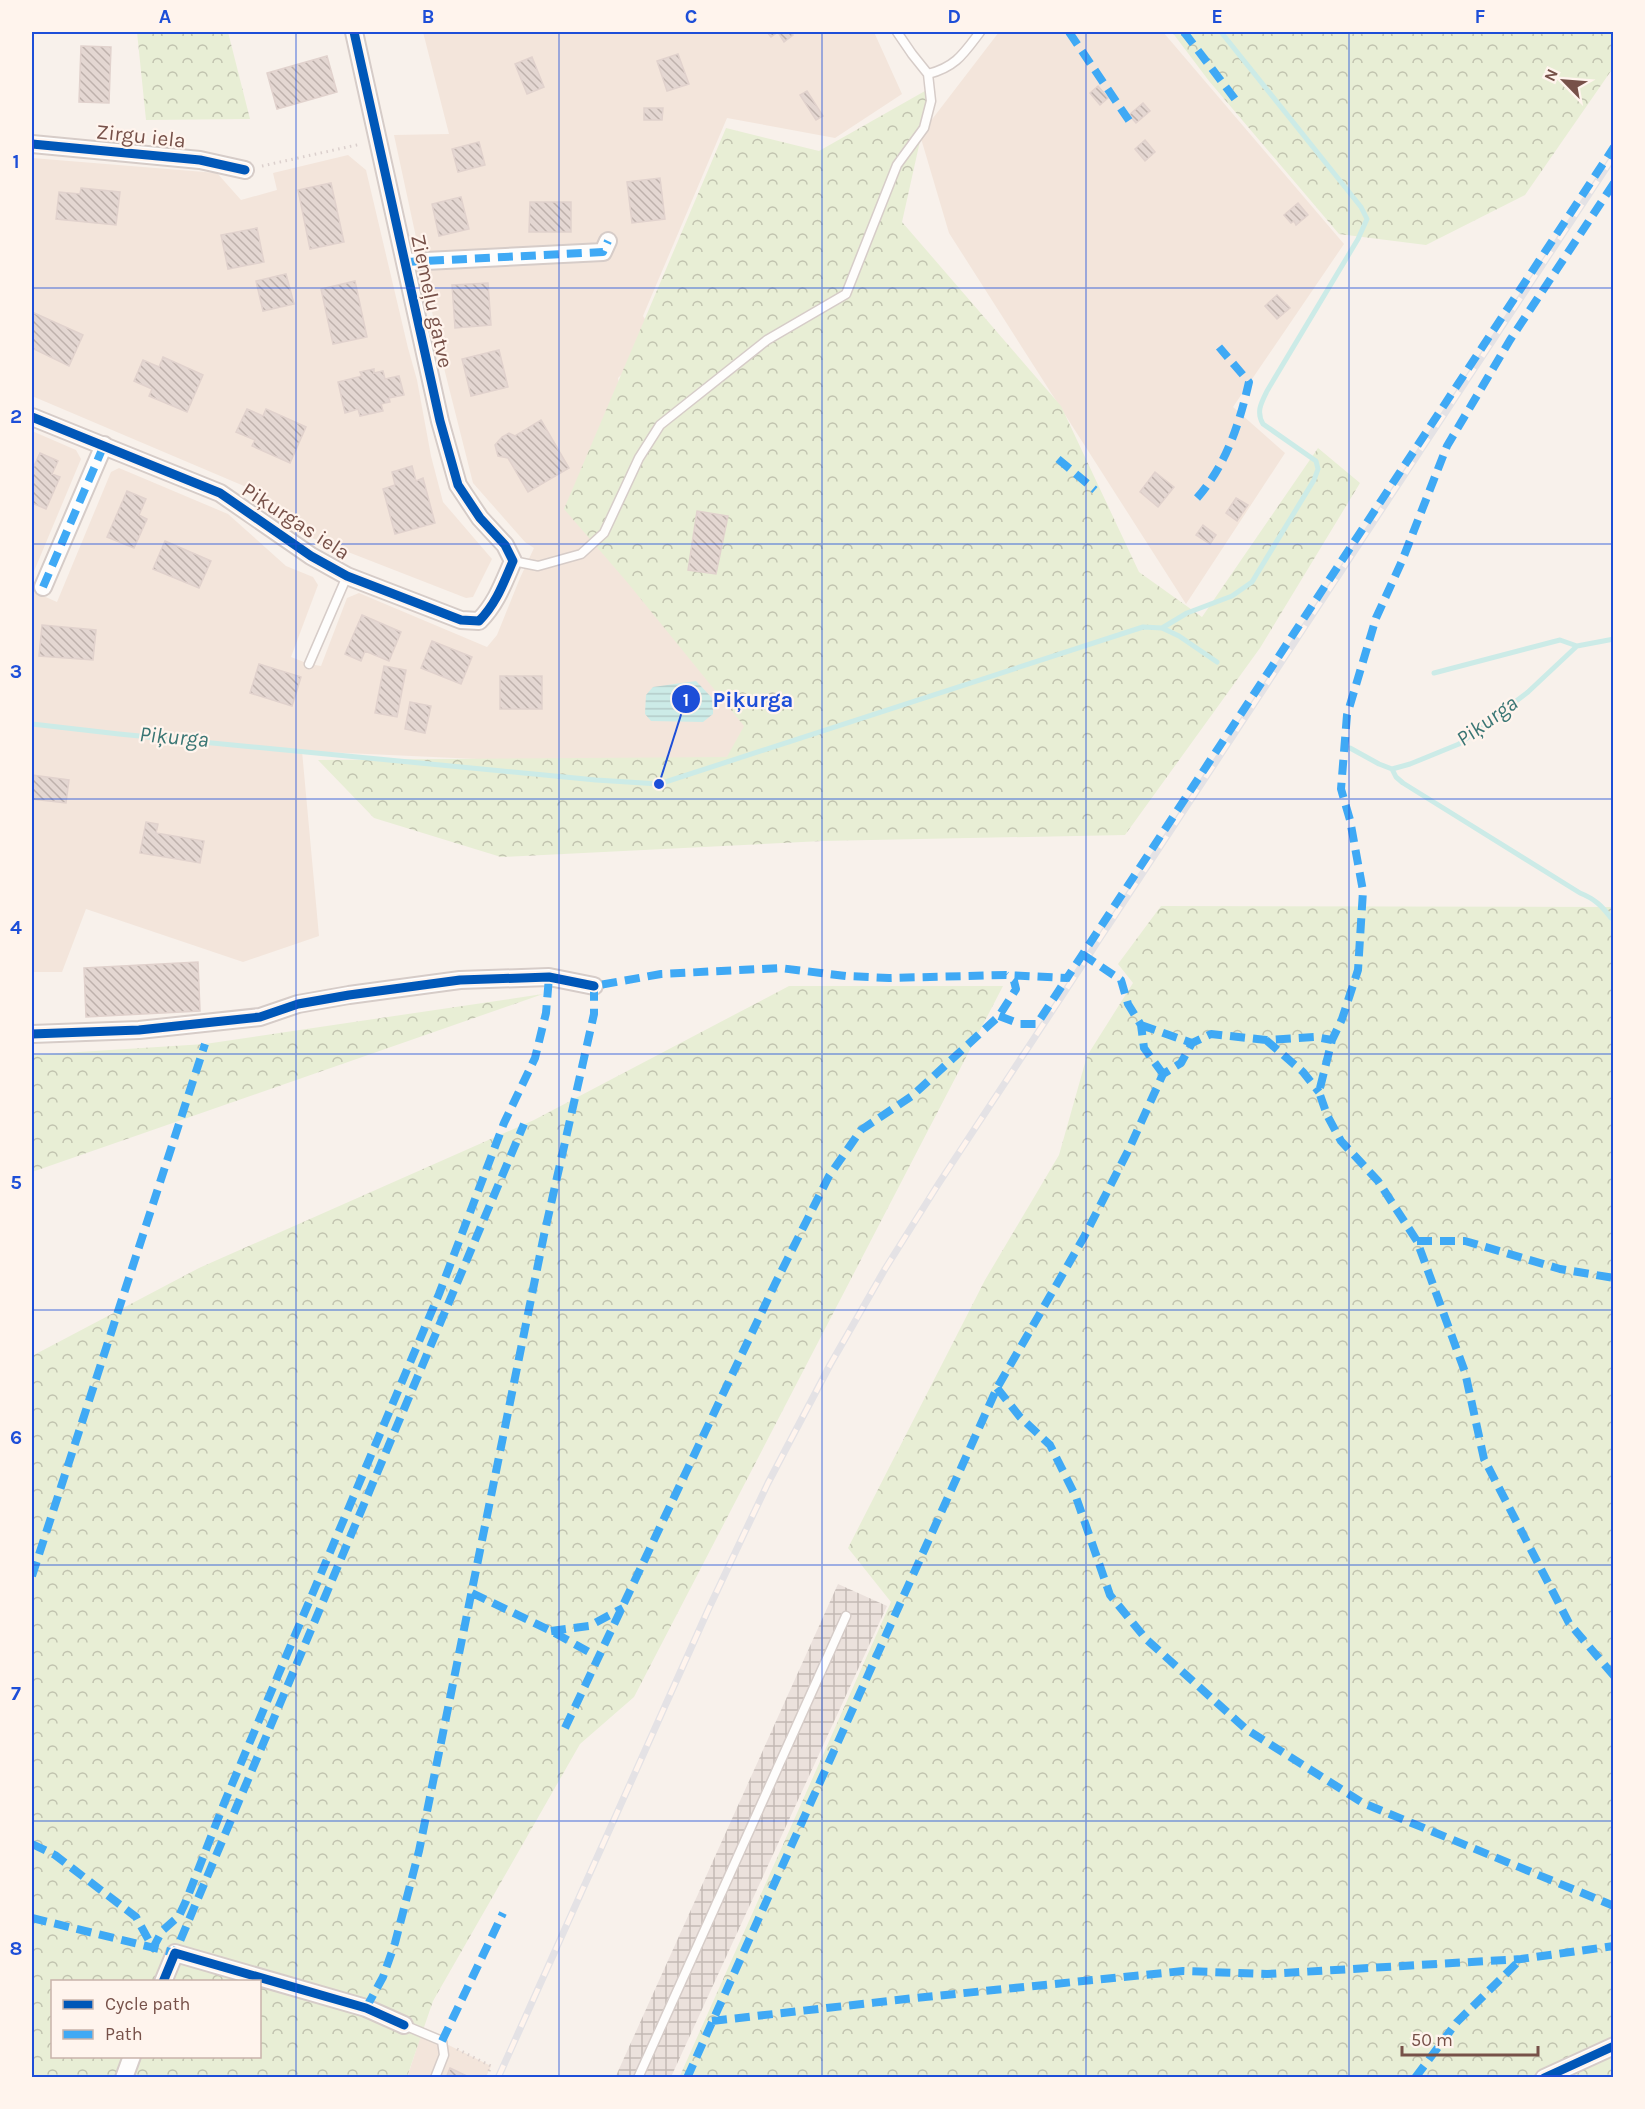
<svg xmlns="http://www.w3.org/2000/svg" width="1645" height="2109" font-family="Karla,sans-serif">
<style>
.residential{fill:#f3e5db}
.industrial{fill:url(#industrial-grid)}
.forest{fill:url(#forest-crowns);fill-rule:evenodd}
.water{fill:url(#water-rules)}
.lines{fill:none;stroke-linecap:round;stroke-linejoin:round}
.stream{stroke:#ccebe7;stroke-width:5}
.building{fill:url(#building-back-hatch);stroke:#e1d2cd;stroke-width:1.5}
.lane-casing{stroke:#d6ccc8;stroke-width:11}
.street-casing{stroke:#d6ccc8;stroke-width:20}
.path{stroke:#dbd0cd;stroke-width:3;stroke-dasharray:1.5 4.5;stroke-linecap:butt}
.lane{stroke:#fefdfc;stroke-width:8}
.street{stroke:#fefdfc;stroke-width:16}
.rail-casing{stroke:#e4e2e5;stroke-width:7}
.rail{stroke:#fff4ed;stroke-width:4.5;stroke-dasharray:14;stroke-linecap:butt}
.quiet{stroke:#3fa9f5;stroke-width:8;stroke-dasharray:15 8;stroke-linecap:butt}
.cycleway-casing{stroke:#fff4ed;stroke-width:13}
.cycleway{stroke:#0057b8;stroke-width:9}
.grid{fill:none;stroke:#1d4ed8;stroke-width:1.5;stroke-opacity:0.55}
.labels{text-anchor:middle;dominant-baseline:central;stroke-width:4.5;stroke-linejoin:round;paint-order:stroke}
.street-label{font-size:21px;fill:#775149;stroke:#fff4ed}
.water-label{font-size:22px;font-style:italic;fill:#3a7674;stroke:#fff4ed}
.leader{fill:none;stroke:#1d4ed8;stroke-width:2}
.callout-dot{fill:#1d4ed8;stroke:#fff4ed;stroke-width:2}
.mark-label{font-size:18px;text-anchor:middle;font-weight:bold;fill:#fff}
.callout-label{font-size:22px;text-anchor:middle;font-weight:bold;fill:#1d4ed8;stroke:#fff4ed;stroke-width:4.5;stroke-linejoin:round;paint-order:stroke}
.neatline{fill:none;stroke:#1d4ed8;stroke-width:2}
.grid-label{font-size:20px;text-anchor:middle;font-weight:bold;fill:#1d4ed8}
</style>
<defs>
<pattern id="industrial-grid" width="8" height="8" patternUnits="userSpaceOnUse" patternTransform="scale(1.5)"><rect width="8" height="8" fill="#ebe1dc"/><path d="M0 4h8M4 0v8" fill="none" stroke="#c3b9b4"/></pattern>
<pattern id="forest-crowns" width="20" height="18" patternUnits="userSpaceOnUse" patternTransform="scale(1.5)"><rect width="20" height="18" fill="#e8eed5"/><path d="M2 6a3 3 0 1 1 6 0M12 15a3 3 0 1 1 6 0" fill="none" stroke="#c1c3af"/></pattern>
<pattern id="water-rules" width="6" height="5" patternUnits="userSpaceOnUse" patternTransform="scale(1.5)"><rect width="6" height="5" fill="#ccebe7"/><path d="M0 2.5h6" fill="none" stroke="#b3cbc8"/></pattern>
<pattern id="building-back-hatch" width="6" height="6" patternUnits="userSpaceOnUse" patternTransform="scale(1.5)"><rect width="6" height="6" fill="#e4d7d2"/><path d="M-1 5l2 2M0 0l6 6M5-1l2 2" fill="none" stroke="#beb1ac"/></pattern>
</defs>
<rect width="100%" height="100%" fill="#f8f1eb"/>
<!-- residential -->
<path class="residential" d="M423 32H874L902 94 835 138 727 118 643 316 658 340 618 378 622 400 663 404 752 754 669 771 586 764 302 751 319 936 243 962 86 909 62 972H32V591L57 602 111 472 119 468 228 514 286 566 313 577 318 585 291 657 309 664 321 666 347 598 359 593 487 647 497 635 520 578 534 548 525 542 473 483 445 372 394 135 449 134Z
M999 32H1163L1344 244 1233 407 1285 453 1186 604 949 233 920 135Z
M348 155 366 170 408 348 417 380 431 456 443 502 492 559 473 597 466 598 307 536 251 489 32 396V158L217 173 241 200 277 190 273 173Z
M32 431 76 450 81 459 32 576Z
M422 2032 491 2066 486 2077 407 2078Z"/>
<!-- industrial -->
<path class="industrial" d="M838 1584 887 1606 671 2077 615 2078Z"/>
<!-- forest -->
<path class="forest" d="M137 32H228L250 119 146 120Z
M1172 32H1613V68L1525 195 1426 245 1339 234 1209 81Z
M932 87 902 222 1061 406 1139 572 1202 617 1318 448 1360 483 1260 648 1125 835 822 841 501 857 374 818 318 760 727 757 744 726 627 582 564 509 726 128 819 151Z
M1161 906 1613 907V2077L679 2078 891 1602 848 1548 985 1280 1059 1155 1087 1056 1133 983 1118 964Z
M789 986H1003L634 1697 580 1744 433 2001 407 2077 32 2078V1356L199 1268 534 1120ZM52 1982H260V2056H52Z
M543 994 32 1172V1055L205 1044Z"/>
<!-- water -->
<path class="water" d="M696 681 713 699V714L703 722 651 721 645 714 646 695 653 687Z"/>
<g class="lines">
<!-- stream -->
<path class="stream" d="M1162 628 1187 613 1232 596 1252 582 1314 480 1318 469 1316 461 1263 424C1256 412 1261 403 1267 391L1358 239 1367 219 1361 207 1221 32
M1434 673 1560 640 1577 646
M32 724 119 734 596 780 659 784 1143 627 1162 628 1179 636 1217 662
M1350 748 1379 764 1392 769 1410 764 1459 744 1528 692 1577 646 1614 639
M1392 769 1396 777 1403 783 1580 893C1595 899 1602 906 1611 918"/>
</g>
<!-- building -->
<path class="building" d="M767 32H791L793 35 784 42 778 32 771 37Z
M81 46 111 47 109 103 79 102Z
M678 54 689 84 667 91 657 61Z
M327 56 337 92 277 109 267 73Z
M532 57 544 87 527 94 515 64Z
M1098 86 1108 98 1100 105 1090 93Z
M807 91 823 116 816 120 800 95Z
M1143 103 1150 111 1136 123 1129 115Z
M644 108H663L662 120H644Z
M1145 140 1155 152 1145 161 1135 149Z
M479 142 485 165 458 172 452 149Z
M660 178 665 219 632 223 627 182Z
M331 183 344 242 310 249 298 190Z
M81 188 120 192 116 225 56 219 59 192 80 194Z
M461 197 469 229 439 236 432 204Z
M530 202H571V232H529Z
M1298 203 1308 215 1296 225 1294 221 1291 223 1284 215Z
M257 228 264 262 228 269 221 235Z
M286 274 294 304 263 311 256 281Z
M355 281 367 337 333 344 321 289Z
M488 283 491 325 455 328 452 285Z
M1277 295 1290 308 1277 319 1265 306Z
M32 312 83 335 69 366 32 348Z
M499 350 508 387 471 396 462 359Z
M163 357 203 375 187 412 149 396 152 389 134 381 143 360 159 367Z
M374 369V373L383 371 385 379 399 376 404 395 389 398 390 402 381 404 383 411 360 416 358 409 345 413 338 382 362 376 360 372Z
M247 409 263 416 266 409 306 427 290 463 252 446 255 440 236 432Z
M541 420 569 468 528 492 508 458 498 456 495 445 502 437 509 433 515 436Z
M40 453 58 461 52 474 60 477 46 509 32 503V465L34 466Z
M412 466 416 481 423 478 435 523 395 534 383 489 395 485 392 472Z
M1155 472 1174 487 1158 507 1140 492Z
M127 491 146 499 139 515 147 519 134 548 107 537Z
M1236 498 1248 505 1237 521 1226 513Z
M697 511 728 516 716 574 688 570Z
M1203 525 1216 535 1210 544 1196 535Z
M165 541 211 561 199 588 153 569Z
M362 615 401 632 389 661 365 651 361 661 345 654Z
M42 625 96 630 93 660 39 656Z
M432 641 472 657 461 684 421 668Z
M259 664 301 677 292 706 250 693Z
M384 666 406 670 397 717 375 713Z
M500 676H542V709H500Z
M410 702 431 706 425 733 405 729Z
M32 775 69 780 66 803 32 799Z
M146 822 158 824 156 833 204 841 200 863 140 853Z
M198 962 200 1011 86 1017 84 968Z
M450 2068 471 2078H446Z"/>
<g class="lines">
<defs>
<path id="lane" d="M928 74C956 67 964 53 980 32
M513 561 538 566 581 554 604 533 639 458 660 425 767 340 846 294 897 165 924 128 931 101 928 74 912 54 897 32
M309 664 347 576
M404 2025 442 2041 444 2055 435 2078
M638 2078 846 1616"/>
<path id="street" d="M32 144 200 160 245 170
M406 262 603 252 608 241
M32 417 220 493 311 556 347 576 461 620 479 621C496 604 503 584 513 561L505 545 480 518 458 485 440 421 354 32
M43 587 104 445
M32 1034 139 1030 260 1017 298 1004 349 995 460 980 549 977 594 986
M163 1982 175 1953 366 2008 404 2025
M124 2078 132 2056
M1544 2078 1614 2046"/>
</defs>
<!-- lane casing -->
<use href="#lane" class="lane-casing"/>
<!-- street casing -->
<use href="#street" class="street-casing"/>
<!-- path -->
<path class="path" d="M262 166 361 144
M457 2049 491 2066 486 2078"/>
<!-- lane -->
<use href="#lane" class="lane"/>
<!-- street -->
<use href="#street" class="street"/>
<defs>
<path id="rail" d="M498 2078 709 1608 768 1483 830 1365 885 1269 939 1183 1614 156"/>
</defs>
<!-- rail casing -->
<use href="#rail" class="rail-casing"/>
<!-- rail -->
<use href="#rail" class="rail"/>
<!-- quiet -->
<path class="quiet" d="M1069 32 1130 122
M1184 32 1238 103
M1614 183 1510 340 1447 446 1402 561 1376 618 1347 715 1341 789 1350 820 1363 891 1358 970 1342 1019 1332 1040 1319 1092 1327 1115 1341 1141 1378 1181 1417 1241 1465 1372 1484 1459 1569 1623 1614 1676
M406 262 603 252 608 241
M1058 459 1095 490
M1197 498C1226 465 1239 425 1249 382L1219 347
M43 587 104 445
M1082 954 1121 980 1128 1004 1141 1025 1144 1048 1163 1074
M999 1016 1020 1024H1037L1067 978
M1141 1025 1192 1043
M1266 1040 1303 1072 1319 1092
M1417 1241H1465L1560 1269 1614 1278
M997 1388 1020 1417 1050 1445 1076 1497 1110 1595 1146 1639 1246 1729 1363 1803 1614 1906
M32 1576 205 1044
M472 1593 551 1631 600 1658
M551 1631 589 1626 623 1608
M565 1728 775 1284 829 1176 861 1130 912 1096 999 1016 1016 989 1014 981 1006 975
M32 1844 55 1855 136 1917 153 1948 162 1931 179 1916 186 1901 225 1801 439 1294 504 1123 535 1058 546 1013 549 977
M32 1918 175 1953 524 1124
M366 2008 383 1977 395 1943 419 1851 544 1235 594 1014V986L661 974 780 968 846 976 889 978 1006 975 1067 978 1614 147
M712 2021 915 1998 1183 1971 1267 1974 1521 1959 1614 1946
M442 2041 503 1913
M687 2078 997 1388 1084 1237 1129 1149 1163 1074 1181 1063 1192 1043 1211 1034 1266 1040 1315 1037 1332 1040
M1415 2078 1457 2022 1521 1959"/>
<defs>
<path id="cycleway" d="M32 144 200 160 245 170
M32 417 220 493 311 556 347 576 461 620 479 621C496 604 503 584 513 561L505 545 480 518 458 485 440 421 354 32
M32 1034 139 1030 260 1017 298 1004 349 995 460 980 549 977 594 986
M163 1982 175 1953 366 2008 404 2025
M1544 2078 1614 2046"/>
</defs>
<!-- cycleway casing -->
<use href="#cycleway" class="cycleway-casing"/>
<!-- cycleway -->
<use href="#cycleway" class="cycleway"/>
</g>
<!-- grid -->
<path class="grid" d="M296 32V2078M559 32V2078M822 32V2078M1086 32V2078M1349 32V2078M32 288H1614M32 544H1614M32 799H1614M32 1054H1614M32 1310H1614M32 1565H1614M32 1821H1614"/>
<g class="labels">
<!-- street labels -->
<g class="street-label">
<text transform="translate(141 136) rotate(6)">Zirgu iela</text>
<text transform="translate(432 301) rotate(78)">Ziemeļu gatve</text>
<text transform="translate(296 521) rotate(33)">Piķurgas iela</text>
</g>
<!-- water labels -->
<g class="water-label">
<text transform="translate(1487 721) rotate(-36)">Piķurga</text>
<text transform="translate(174 737) rotate(5)">Piķurga</text>
</g>
</g>
<!-- callouts -->
<path class="leader" d="M659 784L686 699"/>
<g class="callout-dot">
<circle cx="659" cy="784" r="6"/>
<circle cx="686" cy="699" r="15"/>
</g>
<g class="mark-label">
<text x="686" y="706">1</text>
</g>
<g class="callout-label">
<text x="753" y="707">Piķurga</text>
</g>
<!-- border -->
<rect width="1645" height="2109" fill="none" stroke="#fff4ed" stroke-width="66"/>
<!-- legend -->
<rect x="51" y="1980" width="210" height="78" fill="#fff4ed" stroke="#c9b3ab" stroke-width="1.5"/>
<rect x="63" y="2000" width="30" height="9" fill="#0057b8" stroke="#c9b3ab" stroke-width="1.5"/>
<text x="105" y="2010" font-size="18" fill="#775149">Cycle path</text>
<rect x="63" y="2030" width="30" height="9" fill="#3fa9f5" stroke="#c9b3ab" stroke-width="1.5"/>
<text x="105" y="2040" font-size="18" fill="#775149">Path</text>
<!-- north arrow -->
<g transform="translate(1564 81) rotate(295)" stroke="#fff4ed" stroke-width="4.5" paint-order="stroke">
<path d="M0-4.5L10 22L0 15L-10 22Z" fill="#775149"/>
<text y="-9" font-size="16" font-weight="bold" text-anchor="middle" fill="#775149">N</text>
</g>
<!-- scale -->
<path d="M1402 2046v9h136v-9" fill="none" stroke="#775149" stroke-width="3"/>
<text x="1411" y="2046" font-size="18" fill="#775149" stroke="#fff4ed" stroke-width="4.5" paint-order="stroke">50 m</text>
<rect x="33" y="33" width="1579" height="2043" class="neatline"/>
<g class="grid-label">
<text x="165" y="23">A</text>
<text x="428" y="23">B</text>
<text x="691" y="23">C</text>
<text x="954" y="23">D</text>
<text x="1217" y="23">E</text>
<text x="1480" y="23">F</text>
<text x="16" y="168">1</text>
<text x="16" y="423">2</text>
<text x="16" y="678">3</text>
<text x="16" y="934">4</text>
<text x="16" y="1189">5</text>
<text x="16" y="1444">6</text>
<text x="16" y="1700">7</text>
<text x="16" y="1955">8</text>
</g>
</svg>
